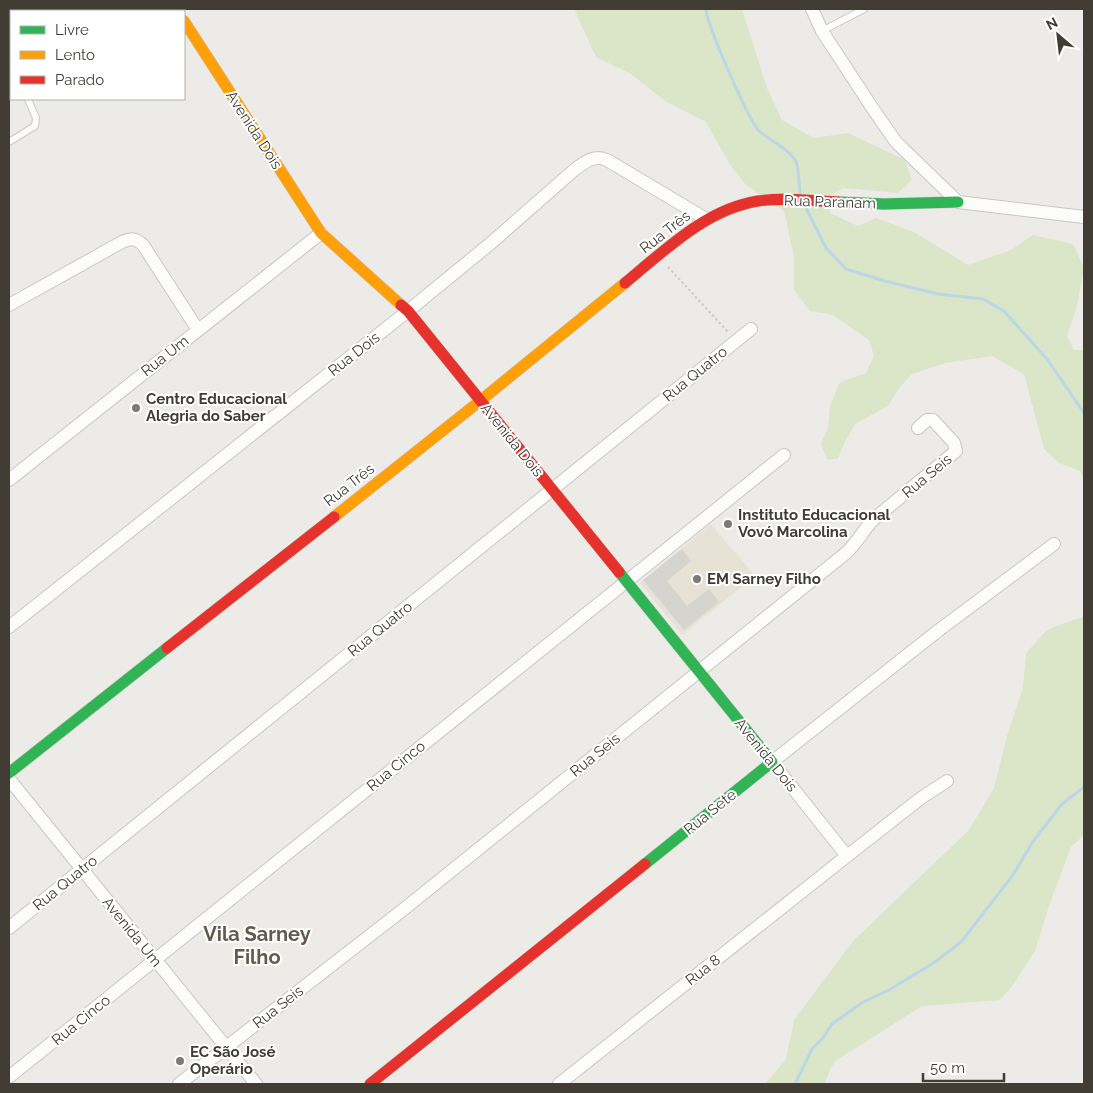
<svg xmlns="http://www.w3.org/2000/svg" width="1093" height="1093" font-family="Raleway,sans-serif">
<style>
.education{fill:#e7e2d6}
.green{fill:#dbe6c8}
.lines{fill:none;stroke-linecap:round;stroke-linejoin:round}
.stream{stroke:#bad7e8;stroke-width:3}
.building{fill:#d6d4cf}
.lane-casing{stroke:#c9c7c3;stroke-width:8}
.street-casing{stroke:#c9c7c3;stroke-width:14}
.fast-casing{stroke:#cecac1;stroke-width:12}
.slow-casing{stroke:#cecac1;stroke-width:12}
.jam-casing{stroke:#cecac1;stroke-width:12}
.path{stroke:#cccac6;stroke-width:2;stroke-dasharray:2.5 2.5;stroke-linecap:butt}
.lane{stroke:#fcfcfb;stroke-width:6}
.street{stroke:#fcfcfb;stroke-width:12}
.fast{stroke:#30b455;stroke-width:11}
.slow{stroke:#ff9f0a;stroke-width:11}
.jam{stroke:#e5322d;stroke-width:11}
.poi-dot{fill:#7d7973;stroke:#fff;stroke-width:2}
.labels{text-anchor:middle;dominant-baseline:central;stroke-width:4;stroke-linejoin:round;paint-order:stroke}
.street-label{font-size:15px;fill:#413c34;stroke:#fff}
.poi-label{font-size:15px;font-weight:bold;fill:#413c34;stroke:#fff;text-anchor:start}
.district-label{font-size:20px;font-weight:bold;fill:#63594c;stroke:#fff}
</style>
<rect width="100%" height="100%" fill="#edebe7"/>
<!-- education -->
<path class="education" d="M711 524 755 576 682 635 640 583Z"/>
<!-- green -->
<path class="green" d="M574 9H742L767 88 782 120 814 138 848 133 905 160 912 180 898 193 844 188 826 197 830 213 858 226 876 218 914 232 968 265 1011 250 1033 235 1073 244 1084 268 1077 306 1067 336 1074 350H1084V480L1080 471 1059 463 1044 449 1024 374 992 356 945 363 912 374 900 387 888 406 855 424 845 442 838 458 827 460 821 443 828 429 830 405 840 382 866 373 874 356 869 340 833 315 810 311 794 290V257L784 211 746 185 729 163 706 122 665 101 631 74 596 57Z
M1084 617V835L1071 847 1048 909 1035 951 1013 985 1000 1000 922 1006 834 1062 824 1084H765L786 1059 794 1020 854 940 969 830 994 788 1007 736 1023 688 1026 653 1047 630 1067 622Z"/>
<g class="lines">
<!-- stream -->
<path class="stream" d="M706 9C707 25 748 119 759 131 770 141 787 147 795 160 799 165 799 186 800 193
M805 206 826 248 846 269 885 281 938 294 983 299 1004 311 1047 359 1084 413
M795 1084 812 1049 823 1038 832 1024 863 1002 889 990 935 962 961 942 1013 875 1032 843 1062 804 1084 787"/>
</g>
<!-- building -->
<path class="building" d="M682 549 691 561 667 581 687 606 709 589 719 602 684 630 643 580Z"/>
<g class="lines">
<defs>
<path id="lane" d="M822 31 864 9
M9 62 11 67
M9 142 35 126 36 118 28 99"/>
<path id="street" d="M812 9 822 31 873 109 896 142 958 202 1084 217
M9 305 122 242C132 238 135 238 143 245L198 330
M9 480 321 233
M9 627 408 311 491 243 573 171C583 163 594 154 607 160L706 219
M9 779 256 1084
M847 856 772 762 939 630 1054 544
M9 928 751 329
M9 1077 784 455
M179 1084 404 909 846 553C857 543 863 530 874 519L956 451 954 443 933 420H927L918 428
M559 1084 847 856 921 798 947 781"/>
<path id="fast" d="M75 11 79 9
M838 202 884 204 958 202
M619 572 772 762 645 864
M9 773 167 648"/>
<path id="slow" d="M184 21 321 233 401 305
M334 517 480 401 625 283"/>
<path id="jam" d="M9 52 11 50
M625 283C664 251 706 209 758 201 784 197 812 201 838 202
M401 305 408 311 619 572
M167 648 334 517
M370 1084 645 864"/>
</defs>
<!-- lane casing -->
<use href="#lane" class="lane-casing"/>
<!-- street casing -->
<use href="#street" class="street-casing"/>
<!-- fast casing -->
<use href="#fast" class="fast-casing"/>
<!-- slow casing -->
<use href="#slow" class="slow-casing"/>
<!-- jam casing -->
<use href="#jam" class="jam-casing"/>
<!-- path -->
<path class="path" d="M668 267 729 333"/>
<!-- lane -->
<use href="#lane" class="lane"/>
<!-- street -->
<use href="#street" class="street"/>
<!-- fast -->
<use href="#fast" class="fast"/>
<!-- slow -->
<use href="#slow" class="slow"/>
<!-- jam -->
<use href="#jam" class="jam"/>
</g>
<!-- markers -->
<g class="poi-dot">
<circle cx="136" cy="408" r="5"/>
<circle cx="728" cy="524" r="5"/>
<circle cx="697" cy="579" r="5"/>
<circle cx="180" cy="1061" r="5"/>
</g>
<g class="labels">
<!-- street labels -->
<g class="street-label">
<text transform="translate(254 130) rotate(57)">Avenida Dois</text>
<text transform="translate(830 202) rotate(2)">Rua Paranam</text>
<text transform="translate(665 232) rotate(-38)">Rua Três</text>
<text transform="translate(354 354) rotate(-38)">Rua Dois</text>
<text transform="translate(165 356) rotate(-38)">Rua Um</text>
<text transform="translate(695 374) rotate(-39)">Rua Quatro</text>
<text transform="translate(512 440) rotate(51)">Avenida Dois</text>
<text transform="translate(927 476) rotate(-40)">Rua Seis</text>
<text transform="translate(349 485) rotate(-38)">Rua Três</text>
<text transform="translate(380 629) rotate(-39)">Rua Quatro</text>
<text transform="translate(595 755) rotate(-39)">Rua Seis</text>
<text transform="translate(766 755) rotate(51)">Avenida Dois</text>
<text transform="translate(396 766) rotate(-39)">Rua Cinco</text>
<text transform="translate(710 812) rotate(-39)">Rua Sete</text>
<text transform="translate(65 883) rotate(-39)">Rua Quatro</text>
<text transform="translate(132 932) rotate(51)">Avenida Um</text>
<text transform="translate(703 970) rotate(-38)">Rua 8</text>
<text transform="translate(278 1007) rotate(-38)">Rua Seis</text>
<text transform="translate(81 1020) rotate(-39)">Rua Cinco</text>
</g>
<!-- poi labels -->
<g class="poi-label">
<text x="146" y="399">Centro Educacional<tspan x="146" dy="17">Alegria do Saber</tspan></text>
<text x="738" y="515">Instituto Educacional<tspan x="738" dy="17">Vovó Marcolina</tspan></text>
<text x="707" y="579">EM Sarney Filho</text>
<text x="190" y="1052">EC São José<tspan x="190" dy="17">Operário</tspan></text>
</g>
<!-- district labels -->
<g class="district-label">
<text x="257" y="934">Vila Sarney<tspan x="257" dy="23">Filho</tspan></text>
</g>
</g>
<!-- border -->
<rect width="1093" height="1093" fill="none" stroke="#413c34" stroke-width="20"/>
<!-- legend -->
<rect x="10" y="10" width="175" height="90" fill="#ffffff" stroke="#b3b1ae"/>
<rect x="20" y="26" width="25" height="8" fill="#30b455" stroke="#b3b1ae"/>
<text x="55" y="35" font-size="15" fill="#413c34">Livre</text>
<rect x="20" y="51" width="25" height="8" fill="#ff9f0a" stroke="#b3b1ae"/>
<text x="55" y="60" font-size="15" fill="#413c34">Lento</text>
<rect x="20" y="76" width="25" height="8" fill="#e5322d" stroke="#b3b1ae"/>
<text x="55" y="85" font-size="15" fill="#413c34">Parado</text>
<!-- north arrow -->
<g transform="translate(1058 35) rotate(332)" stroke="#ffffff" stroke-width="4" paint-order="stroke">
<path d="M0-4L9 19L0 12L-9 19Z" fill="#413c34"/>
<text y="-8" font-size="14" font-weight="bold" text-anchor="middle" fill="#413c34">N</text>
</g>
<!-- scale -->
<path d="M923 1073v8h81v-8" fill="none" stroke="#413c34" stroke-width="2.5"/>
<text x="930" y="1073" font-size="15" fill="#413c34" stroke="#ffffff" stroke-width="4" paint-order="stroke">50 m</text>
</svg>
